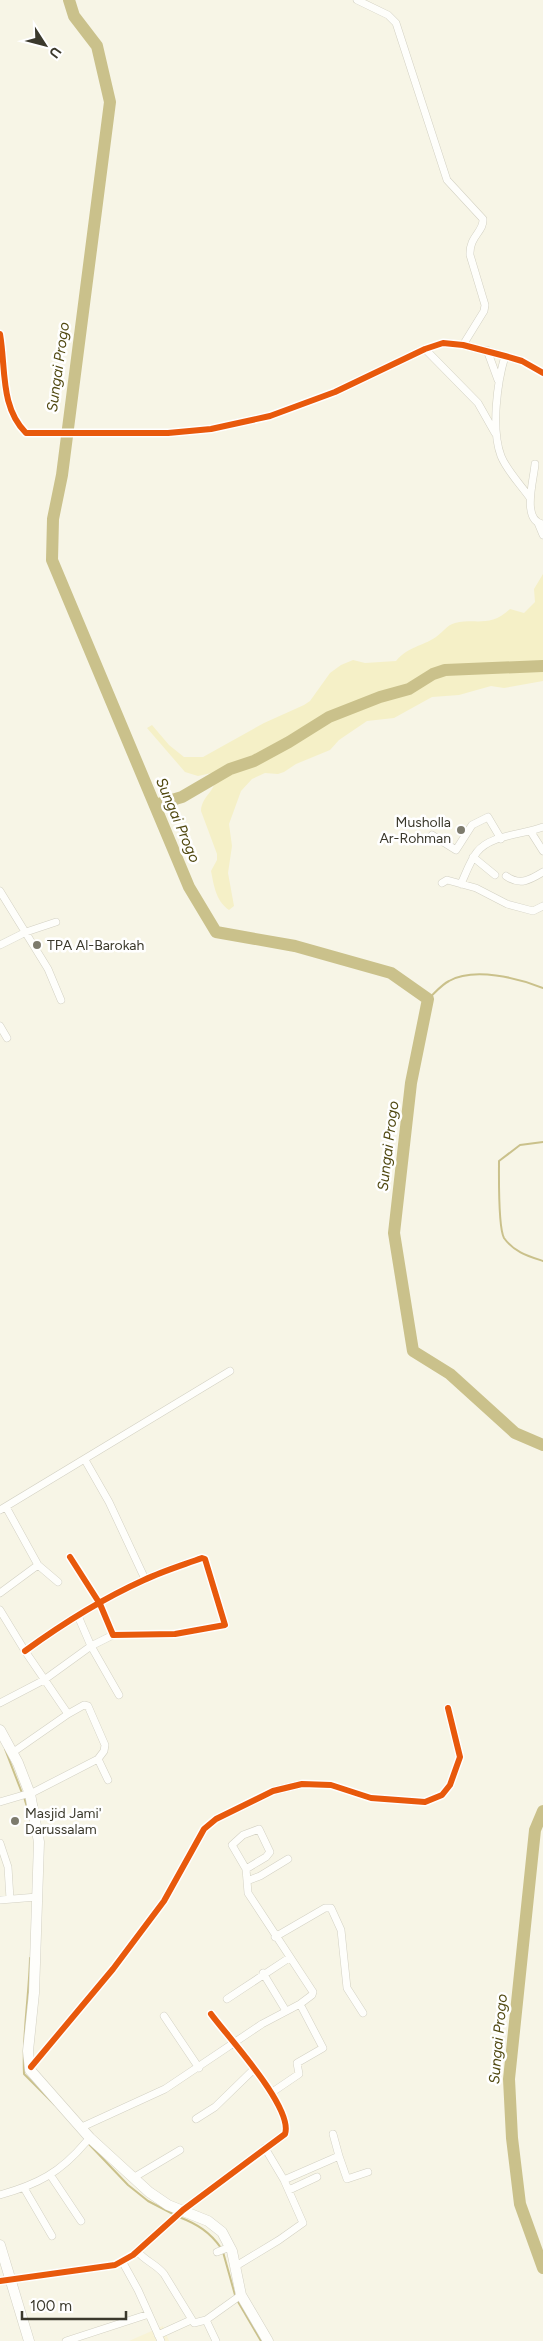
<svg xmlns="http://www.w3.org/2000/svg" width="543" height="2341" font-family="Figtree,sans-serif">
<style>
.built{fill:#f8f3d6}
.green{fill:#f5f0c7}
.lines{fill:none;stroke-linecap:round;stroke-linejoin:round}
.stream{stroke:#cac18b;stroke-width:2}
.river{stroke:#cac18b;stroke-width:12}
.street-casing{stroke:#d3d1c3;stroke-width:8}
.secondary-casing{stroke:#d3d1c3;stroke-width:11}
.street{stroke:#fefefb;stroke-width:7}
.secondary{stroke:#fefefb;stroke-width:10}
.cycleway-casing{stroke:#fff;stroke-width:9}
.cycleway{stroke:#e8590c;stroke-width:6}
.poi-dot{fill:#7d7b6d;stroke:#fff;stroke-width:2}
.labels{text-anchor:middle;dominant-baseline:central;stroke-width:5;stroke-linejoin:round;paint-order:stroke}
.poi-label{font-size:14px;fill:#3b392c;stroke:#fff;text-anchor:start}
.water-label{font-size:15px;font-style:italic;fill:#514911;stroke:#fff}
</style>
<rect width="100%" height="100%" fill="#f7f5e6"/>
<!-- built -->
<path class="built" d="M163 2326 169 2341H129Z"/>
<!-- green -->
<path class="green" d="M543 574V681L504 688 491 686 459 695 432 697 394 718 367 721 339 740 330 750 296 764 284 772 278 774 265 773 252 779 241 791 229 824 232 846 228 873 234 906 229 910C216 901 214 886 211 871L217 860V854L201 811C202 794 217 793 216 772L198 776 185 772 147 728 152 725 169 745 184 757H203L264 723 304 705 310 701 330 673 341 665 353 660 365 663 396 661C409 646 421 647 436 637 443 632 447 625 455 623 477 618 490 628 510 609L524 613 535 602 534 589Z"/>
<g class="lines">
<!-- stream -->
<path class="stream" d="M428 999C434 994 441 985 449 981 474 967 518 978 543 988
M543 1142 520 1145 499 1161C499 1175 498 1227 504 1238 514 1252 528 1256 543 1261
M5 1749 22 1793
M24 1797 29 1814
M30 1958C29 1998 22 2035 24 2074L55 2105
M87 2142 128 2185 148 2201 175 2215
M179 2217C197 2224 210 2232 221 2248
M223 2252 235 2295
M237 2300 261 2341"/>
<!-- river -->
<path class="river" d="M69 0 74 16 97 46 110 102 62 475 53 519 52 560 189 887 216 932 295 946 391 973 428 999 411 1083 394 1233 413 1351 450 1374 515 1433 543 1445
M155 805 182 797 230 769 254 761 289 742 329 717 380 697 409 689 433 674 445 670 543 666
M543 1811 535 1830 509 2079 512 2138 520 2204 543 2268"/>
<defs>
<path id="street" d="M357 0 388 15 396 23 447 180 483 219C484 232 469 236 470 255L485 305 484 311 463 345
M0 334C6 369 0 407 26 433H168L211 429 270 416 335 392 425 349 443 343 463 345 505 356 522 361 543 373
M425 349 478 403 495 433
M487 350 498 380
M505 356C497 383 491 429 501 456 507 471 521 485 530 498
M535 464C534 479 521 521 543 524
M538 523 543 535
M531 832 543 851
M432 835 456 850 472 825 488 817 501 839
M473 857 495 875
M506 876C520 886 530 880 543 872
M442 883 447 880 476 888 507 904 533 911 543 906
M461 884C466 873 470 861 477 852 491 834 524 835 543 827
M0 891 48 969 61 1000
M0 945 26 932 56 922
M0 1026 7 1038
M85 1460 109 1502 145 1579
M6 1507 38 1565 58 1582
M0 1510 230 1371
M0 1593 38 1565
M0 1610 25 1651 68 1714 12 1753
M78 1616 91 1646 113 1635
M25 1651C62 1624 102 1599 144 1580 163 1571 183 1565 202 1558L205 1559 225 1625 175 1634 113 1635 100 1604 70 1557
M0 1703 44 1680 91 1646 119 1695
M98 1759 108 1780
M30 1794 98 1759 104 1751 105 1745 88 1706 84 1705 68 1714
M0 1802 27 1794
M0 1843 8 1867 10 1899
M246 1869 266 1857 270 1852 259 1829 243 1835 232 1845 246 1869 247 1881
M0 1900 37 1897
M275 1937 325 1908H331L341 1930 347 1988 363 2013
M263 1973 286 2011
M227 1999 289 1958
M164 2016 199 2068
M31 2067 113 1969 164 1901 204 1829 216 1819 273 1791 302 1784 331 1785 371 1798 425 1802 442 1795 450 1785 460 1757 448 1708
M271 2093 299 2074 297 2063 323 2048 300 2004
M196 2119 215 2107 254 2069
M82 2127 165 2089 262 2024 300 2004 312 1995 313 1992 248 1893 247 1881 260 1876 288 1859
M333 2134 339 2156
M51 2176 81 2221
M133 2178 180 2150
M284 2180 339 2156 347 2179 368 2172
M24 2188 52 2236
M289 2190 317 2177
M0 2195C38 2184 60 2173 86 2142
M137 2251C145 2261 156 2264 164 2274L194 2323 206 2320 241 2295
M217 2252 230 2247
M122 2261 138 2290 161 2341
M236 2266 279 2240 303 2223 284 2180 265 2148
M0 2281 115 2265 133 2255 183 2210 285 2134C294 2108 227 2036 211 2014
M206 2320 216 2341
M158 2335 191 2320
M66 2341 149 2314"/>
<path id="secondary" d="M0 1730 18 1763 30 1794 39 1842 34 1993 28 2051 30 2070 90 2138 149 2192 168 2205 208 2221 222 2232 232 2251 241 2295 268 2341
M0 2245 29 2341"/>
</defs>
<!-- street casing -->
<use href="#street" class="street-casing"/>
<!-- secondary casing -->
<use href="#secondary" class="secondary-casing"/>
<!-- street -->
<use href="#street" class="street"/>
<!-- secondary -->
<use href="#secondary" class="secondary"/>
<defs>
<path id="cycleway" d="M0 334C6 369 0 407 26 433H168L211 429 270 416 335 392 425 349 443 343 463 345 505 356 522 361 543 373
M25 1651C62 1624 102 1599 144 1580 163 1571 183 1565 202 1558L205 1559 225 1625 175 1634 113 1635 100 1604 70 1557
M31 2067 113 1969 164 1901 204 1829 216 1819 273 1791 302 1784 331 1785 371 1798 425 1802 442 1795 450 1785 460 1757 448 1708
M0 2281 115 2265 133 2255 183 2210 285 2134C294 2108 227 2036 211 2014"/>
</defs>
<!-- cycleway casing -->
<use href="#cycleway" class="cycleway-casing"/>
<!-- cycleway -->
<use href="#cycleway" class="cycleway"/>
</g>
<!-- markers -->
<g class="poi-dot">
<circle cx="461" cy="830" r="5"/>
<circle cx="37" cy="945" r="5"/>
<circle cx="15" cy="1821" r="5"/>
</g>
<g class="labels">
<!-- poi labels -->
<g class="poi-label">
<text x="451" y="822" text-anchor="end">Musholla<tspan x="451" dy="16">Ar-Rohman</tspan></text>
<text x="47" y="945">TPA Al-Barokah</text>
<text x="25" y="1813">Masjid Jami'<tspan x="25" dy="16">Darussalam</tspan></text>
</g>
<!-- water labels -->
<g class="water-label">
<text transform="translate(58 367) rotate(-82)">Sungai Progo</text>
<text transform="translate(178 820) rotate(67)">Sungai Progo</text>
<text transform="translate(388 1146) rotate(-83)">Sungai Progo</text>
<text transform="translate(498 2039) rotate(-85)">Sungai Progo</text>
</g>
</g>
<!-- north arrow -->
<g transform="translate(45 45) rotate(126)" stroke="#ffffff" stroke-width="4" paint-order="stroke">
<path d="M0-4L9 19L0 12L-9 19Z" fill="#3b392c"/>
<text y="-8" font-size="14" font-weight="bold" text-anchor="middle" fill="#3b392c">U</text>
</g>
<!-- scale -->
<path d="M22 2311v8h104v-8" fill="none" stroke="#3b392c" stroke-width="2.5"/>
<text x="30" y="2311" font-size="15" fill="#3b392c" stroke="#ffffff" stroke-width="4" paint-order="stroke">100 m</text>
</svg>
